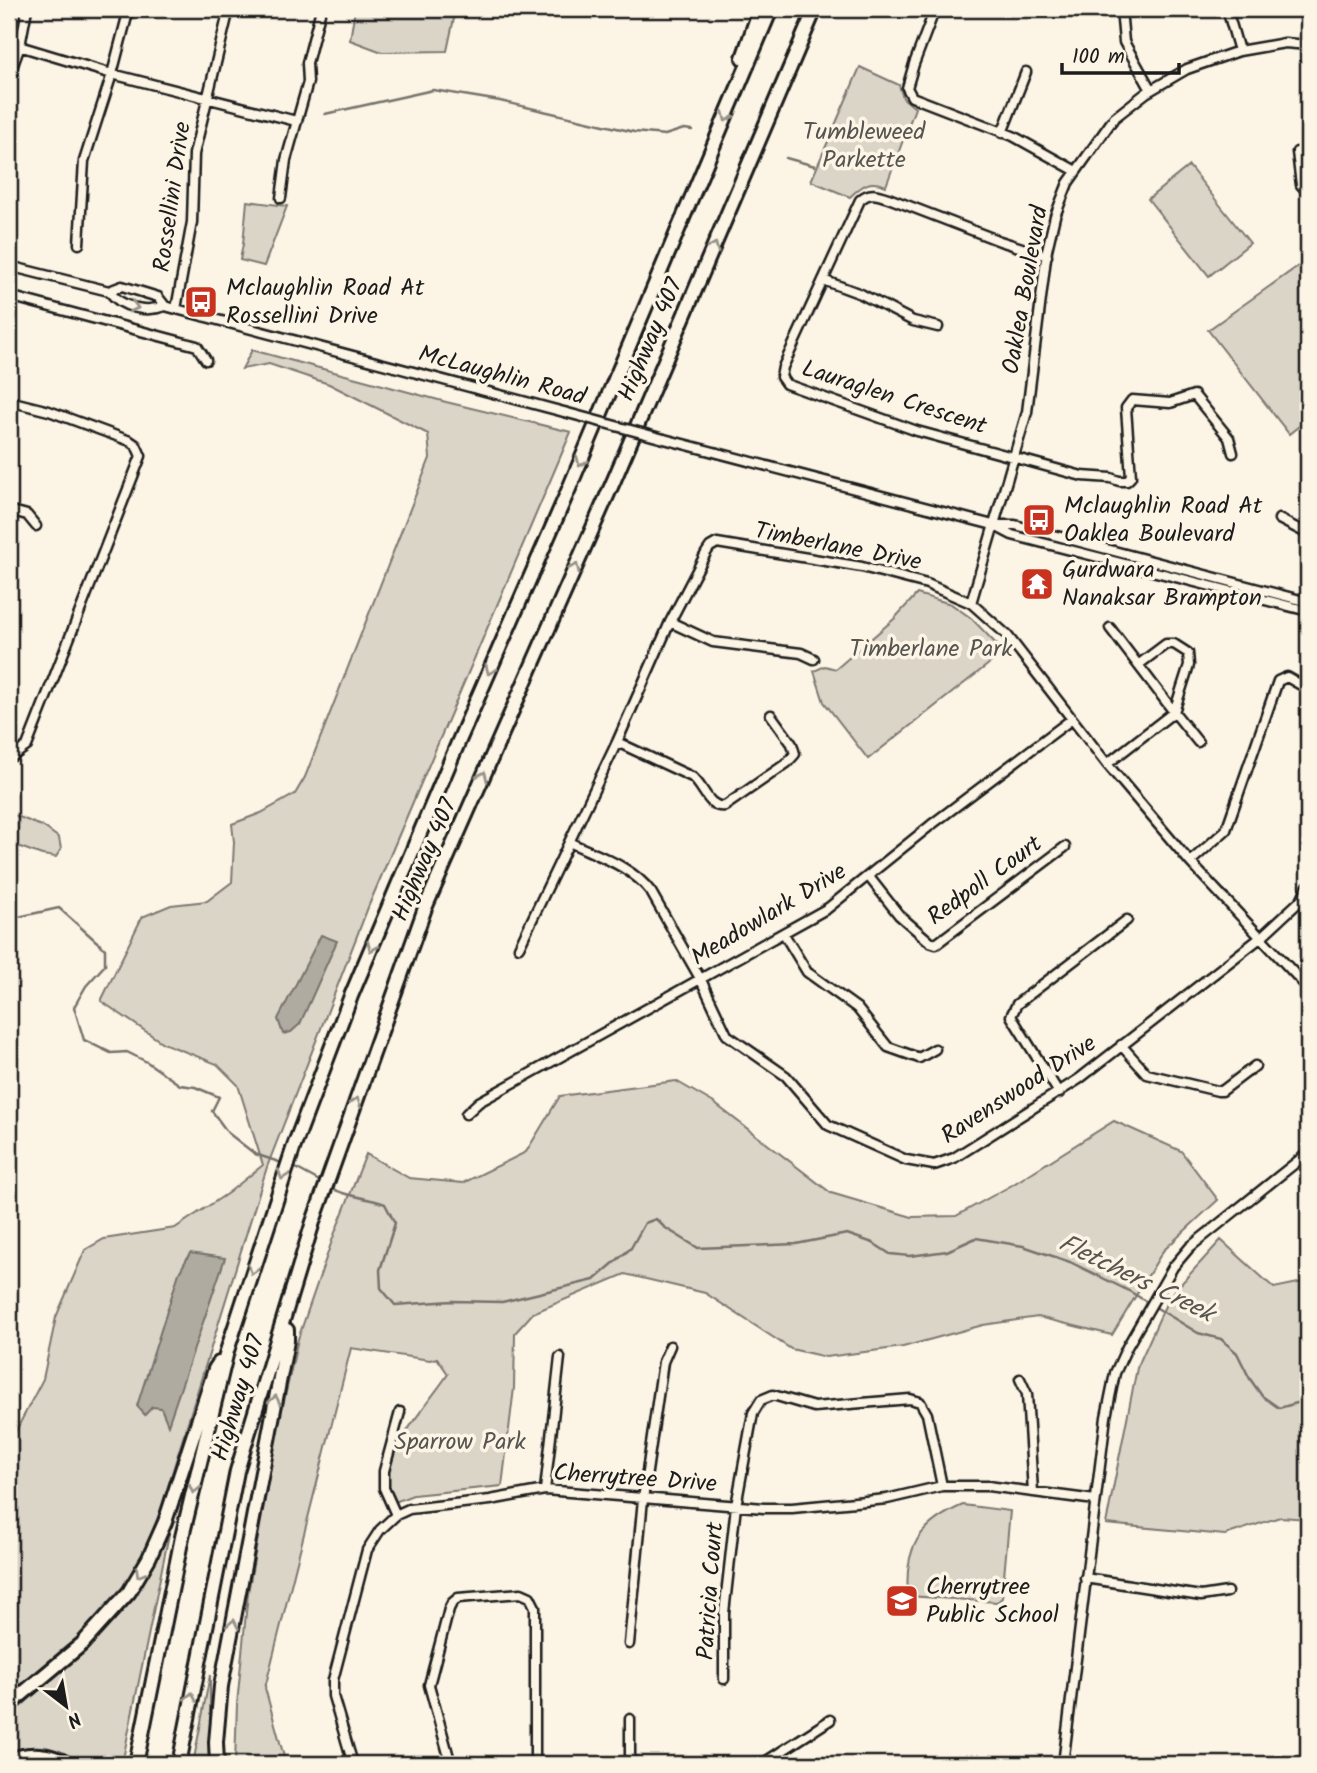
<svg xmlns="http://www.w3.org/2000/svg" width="1317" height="1773" font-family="Kalam,sans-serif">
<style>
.green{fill:#dbd5c8;stroke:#7c7872;stroke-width:2}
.water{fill:#b0aba1;stroke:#75726c;stroke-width:2}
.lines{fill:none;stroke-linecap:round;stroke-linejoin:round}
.stream{stroke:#75726c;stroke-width:2.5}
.minor-casing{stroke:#1c1c1c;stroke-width:13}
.highway-casing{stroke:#1c1c1c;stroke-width:18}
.minor{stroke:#fcf5e5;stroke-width:8}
.highway{stroke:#fcf5e5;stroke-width:12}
.minor-bridge-casing{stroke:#1c1c1c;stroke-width:13;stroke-linecap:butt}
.minor-bridge{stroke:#fcf5e5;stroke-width:8}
.oneway{stroke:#97938b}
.labels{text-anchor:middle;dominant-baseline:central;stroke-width:7;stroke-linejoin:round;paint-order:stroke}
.park-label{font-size:24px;fill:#555450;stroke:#fcf5e5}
.street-label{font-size:24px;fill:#1c1c1c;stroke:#fcf5e5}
.poi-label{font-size:24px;fill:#1c1c1c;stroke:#fcf5e5;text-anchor:start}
.water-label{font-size:26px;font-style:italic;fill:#575551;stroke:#fcf5e5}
</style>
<rect width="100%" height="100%" fill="#fcf5e5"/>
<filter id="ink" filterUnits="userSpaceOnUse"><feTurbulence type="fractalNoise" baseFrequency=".0143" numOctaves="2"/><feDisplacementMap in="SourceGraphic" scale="14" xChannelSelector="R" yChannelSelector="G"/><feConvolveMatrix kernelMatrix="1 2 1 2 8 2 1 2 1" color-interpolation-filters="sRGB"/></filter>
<g filter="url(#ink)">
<!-- green -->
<path class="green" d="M355 9H456L447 51 382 52 350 40Z
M860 67 899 85 903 98 915 108 886 186C870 179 862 185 850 197L811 181Z
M1189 166 1250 243 1209 276 1148 199Z
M247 201 287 206 264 266 240 260 243 244Z
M1308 259V419L1289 434 1208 330Z
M252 350 446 402 571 432 369 905 267 1167 160 1512C149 1541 137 1570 119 1595 90 1635 47 1664 9 1693V1444L43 1379 56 1317 85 1250 104 1239 175 1228 228 1193 263 1165 238 1085 217 1064 163 1043 101 1001 142 917 171 905 207 901 232 882 234 842 232 824 261 813 295 794 305 777 430 458 428 434 329 384 269 364 242 369Z
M917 594 951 604 971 618 1004 652 868 759 824 702 814 671 825 666 836 669 894 619Z
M9 813 44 827 59 838 61 849 56 857 42 855 9 843Z
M676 1081 714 1103 831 1193 912 1217 956 1216 1012 1185 1114 1121 1181 1151 1218 1200 1163 1251 1112 1335 1038 1317 983 1325 903 1347 826 1357 791 1349 705 1293 625 1274 533 1313 515 1333 514 1388 502 1486 413 1495 395 1502C394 1498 391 1492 389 1487 381 1453 430 1402 448 1374L437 1358 430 1360 351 1348 265 1688 286 1764H235L237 1704 248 1593 277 1432 298 1339 334 1235 366 1154 409 1178 463 1183 526 1152 560 1096Z
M1221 1240 1274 1288 1308 1281V1519L1280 1517 1225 1535 1106 1524 1137 1368 1169 1297Z
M963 1505 1010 1511 1002 1598 997 1602 908 1596C904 1547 919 1524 963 1505Z
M169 1534 122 1764H80C59 1746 35 1742 9 1753V1717L92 1643 134 1599Z
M210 1675V1764H193Z"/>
<!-- water -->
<path class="water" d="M321 935 337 941 300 1024 291 1032 283 1034 278 1019Z
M190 1253 225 1258 168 1425 161 1408 152 1407 145 1415 137 1406 179 1273Z"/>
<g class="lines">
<!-- stream -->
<path class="stream" d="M325 114 433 90 500 101 634 132 665 135 684 129 692 130
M786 158 815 166
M9 919 59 908 105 949V965L86 986 74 1007 84 1040 111 1053 127 1052 147 1062 180 1085 195 1087 219 1097 212 1111 228 1133 255 1154 282 1163
M292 1166 323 1183
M329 1187C346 1197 366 1197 385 1204L395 1223 380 1270 381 1288 395 1305 452 1301 502 1302 594 1280 631 1248 645 1223 656 1219 664 1227 698 1248 796 1244 847 1234 873 1243 890 1254 910 1256 947 1251 976 1238 1023 1246 1070 1262 1129 1291 1198 1333 1221 1339 1237 1353 1250 1379 1262 1396 1279 1408 1308 1400"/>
<defs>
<path id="minor" d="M935 9 914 64 907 88 912 97 1013 136 1076 171
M1121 9 1124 42 1151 90
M1227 9 1239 51
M9 43 112 74 296 121
M9 76 20 46 27 9
M1002 133 1026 72
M1297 152 1301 185 1308 192
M281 198 286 160 308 82 307 63 321 9
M79 244 84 161 112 74 129 9
M1047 256 1000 241 891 199C879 195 870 190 860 200L783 367 781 377 786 384 917 431 1082 476 1111 478 1119 481H1127L1131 477 1126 408 1132 400 1170 403 1194 395 1229 438 1233 453
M9 266 109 291 122 286 158 297 165 306
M823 280 861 294 913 321 938 327
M109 291C121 308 146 313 165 306L564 412
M9 296 197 346 206 360
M176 309 192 222 194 154 229 9
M9 401 49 411 130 441 136 445 141 456 27 746 13 756 9 755
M664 439 993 525 1012 535 1308 611
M9 510 27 515 36 526
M1279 519 1308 534
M996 525H1015L1308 602
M971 603 1027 412 1047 250 1055 216 1068 183 1114 118 1146 93 1187 69 1239 51 1285 43 1308 45
M670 622 713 642 801 653 814 659
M1138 665 1166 644H1174L1188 653 1189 665 1174 712 1198 742
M617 742 692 777C704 786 708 809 725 806L787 763 795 754 792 744 771 715
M1107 764 1174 712 1110 628
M569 842C598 856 632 866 651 892L701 980 727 1035 786 1076 828 1125 906 1160 934 1165 954 1158 1079 1079 1260 938 1301 900 1308 886
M1190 862 1226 830 1278 681 1287 677 1308 689
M869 877 899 915 930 942 936 944 1065 847
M784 934 807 972 857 1008 888 1047 919 1058 935 1049
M519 947 617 742 670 622 706 553 710 547 717 543 862 567 927 584 971 603 1007 635 1107 764 1190 862 1308 988
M1121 1045 1147 1074 1218 1091H1222L1255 1066
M1059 1093 1011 1016 1017 1004 1127 920
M466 1114 479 1102 828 908 931 825 1072 719
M1020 1379 1027 1394 1033 1492
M545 1490 560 1357
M396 1515 384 1488V1471L400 1412
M1085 1578 1201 1596 1227 1592
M629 1644 643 1499 663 1362 670 1346
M724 1679V1613L736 1506 753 1413 761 1400 773 1395 814 1407 910 1399 920 1402 927 1414 942 1486
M353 1764 333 1696V1680L367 1550 380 1530 396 1515 409 1509 490 1500 545 1490 764 1508H792L887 1499 942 1486H988L1095 1500
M453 1764 449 1757 429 1685 449 1609 452 1603 458 1598 521 1593 530 1597 535 1607V1764
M630 1764V1719
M744 1764 765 1762 830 1720
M1063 1764 1106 1417 1115 1373 1127 1347 1173 1267 1190 1247 1308 1153"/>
<path id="highway" d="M743 58 760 9
M9 1705 82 1644 129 1592 149 1558 165 1522 215 1369 219 1363
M9 1761C28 1751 50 1754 68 1764
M136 1764 182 1537 227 1351 294 1146 351 996 458 743 568 491 771 9
M179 1764 237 1471 313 1222 425 908 614 480 815 9
M217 1764 216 1742 221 1686 287 1341V1330"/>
</defs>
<!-- minor casing -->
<use href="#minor" class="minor-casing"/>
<!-- highway casing -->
<use href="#highway" class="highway-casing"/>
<!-- minor -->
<use href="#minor" class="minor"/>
<!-- highway -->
<use href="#highway" class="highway"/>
<defs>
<path id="minor-bridge" d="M564 412 664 439"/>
</defs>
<!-- minor-bridge casing -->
<use href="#minor-bridge" class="minor-bridge-casing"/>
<!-- minor-bridge -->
<use href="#minor-bridge" class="minor-bridge"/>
</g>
<!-- one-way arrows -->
<defs><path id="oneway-chevron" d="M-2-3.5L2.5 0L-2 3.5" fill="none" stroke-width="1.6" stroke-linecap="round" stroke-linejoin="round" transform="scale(1.75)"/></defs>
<g class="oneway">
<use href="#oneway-chevron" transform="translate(727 117) rotate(113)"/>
<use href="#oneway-chevron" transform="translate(714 247) rotate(-67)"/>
<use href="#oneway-chevron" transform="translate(134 307) rotate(15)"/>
<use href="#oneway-chevron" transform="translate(581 462) rotate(113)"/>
<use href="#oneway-chevron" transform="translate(575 568) rotate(-66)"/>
<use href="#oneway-chevron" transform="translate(490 670) rotate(114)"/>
<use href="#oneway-chevron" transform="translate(483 776) rotate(-66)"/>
<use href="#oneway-chevron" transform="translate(372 947) rotate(113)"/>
<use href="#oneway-chevron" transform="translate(356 1102) rotate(-70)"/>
<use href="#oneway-chevron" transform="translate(283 1175) rotate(109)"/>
<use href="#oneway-chevron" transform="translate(253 1270) rotate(107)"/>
<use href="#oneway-chevron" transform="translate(275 1400) rotate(-79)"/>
<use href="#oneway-chevron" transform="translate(194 1489) rotate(104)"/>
<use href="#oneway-chevron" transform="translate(140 1573) rotate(121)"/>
<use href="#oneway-chevron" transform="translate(233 1624) rotate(-79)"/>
<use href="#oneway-chevron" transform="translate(191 1697) rotate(-79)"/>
</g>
</g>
<!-- icons -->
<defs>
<symbol id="bus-square" viewBox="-11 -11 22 22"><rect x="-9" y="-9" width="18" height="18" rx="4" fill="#c8321e" stroke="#fcf5e5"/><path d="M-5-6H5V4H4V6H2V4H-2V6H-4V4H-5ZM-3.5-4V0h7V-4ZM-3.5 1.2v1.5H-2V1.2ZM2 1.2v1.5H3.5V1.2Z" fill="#fff"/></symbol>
<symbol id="temple-square" viewBox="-11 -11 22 22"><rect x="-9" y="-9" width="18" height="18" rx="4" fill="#c8321e" stroke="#fcf5e5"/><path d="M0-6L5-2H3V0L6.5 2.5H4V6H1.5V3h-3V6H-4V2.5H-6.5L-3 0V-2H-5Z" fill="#fff"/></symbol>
<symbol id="school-square" viewBox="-11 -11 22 22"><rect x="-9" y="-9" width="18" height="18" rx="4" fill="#c8321e" stroke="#fcf5e5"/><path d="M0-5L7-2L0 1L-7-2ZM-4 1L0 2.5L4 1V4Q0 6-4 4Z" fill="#fff"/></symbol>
</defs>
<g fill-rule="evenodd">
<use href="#bus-square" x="182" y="283" width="38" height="38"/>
<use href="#bus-square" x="1020" y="501" width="38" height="38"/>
<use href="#temple-square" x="1018" y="565" width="38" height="38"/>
<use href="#school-square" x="883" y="1582" width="38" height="38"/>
</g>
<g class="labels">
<!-- park labels -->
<g class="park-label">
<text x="864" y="132">Tumbleweed<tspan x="864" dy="28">Parkette</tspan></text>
<text x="931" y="649">Timberlane Park</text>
<text x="460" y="1442">Sparrow Park</text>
</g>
<!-- street labels -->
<g class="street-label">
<text transform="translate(173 197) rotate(-82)">Rossellini Drive</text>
<text transform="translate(1026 290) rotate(-80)">Oaklea Boulevard</text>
<text transform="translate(651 340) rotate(-67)">Highway 407</text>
<text transform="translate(502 376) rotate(15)">McLaughlin Road</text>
<text transform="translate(894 398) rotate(18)">Lauraglen Crescent</text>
<text transform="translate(838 547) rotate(11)">Timberlane Drive</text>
<text transform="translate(425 860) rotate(-67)">Highway 407</text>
<text transform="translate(985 881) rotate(-36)">Redpoll Court</text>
<text transform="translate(769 915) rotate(-31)">Meadowlark Drive</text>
<text transform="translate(1019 1090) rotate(-33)">Ravenswood Drive</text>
<text transform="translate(239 1398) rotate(-73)">Highway 407</text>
<text transform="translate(635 1479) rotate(4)">Cherrytree Drive</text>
<text transform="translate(711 1591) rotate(-86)">Patricia Court</text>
</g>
<!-- poi labels -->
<g class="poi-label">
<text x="226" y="288">Mclaughlin Road At<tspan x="226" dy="28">Rossellini Drive</tspan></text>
<text x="1064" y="506">Mclaughlin Road At<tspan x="1064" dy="28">Oaklea Boulevard</tspan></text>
<text x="1062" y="570">Gurdwara<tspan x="1062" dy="28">Nanaksar Brampton</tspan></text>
<text x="926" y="1587">Cherrytree<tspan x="926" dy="28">Public School</tspan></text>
</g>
<!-- water labels -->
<g class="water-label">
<text transform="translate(1136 1279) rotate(26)">Fletchers Creek</text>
</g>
</g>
<!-- margin -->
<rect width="1317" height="1773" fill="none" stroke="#fcf5e5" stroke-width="35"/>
<rect x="18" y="18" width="1282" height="1738" fill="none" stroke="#1c1c1c" stroke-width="2.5" filter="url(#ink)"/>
<!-- north arrow -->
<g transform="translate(66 1706) rotate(149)" stroke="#fcf5e5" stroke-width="5" paint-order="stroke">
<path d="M0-5L12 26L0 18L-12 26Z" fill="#1c1c1c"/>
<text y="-10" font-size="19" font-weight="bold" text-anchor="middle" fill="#1c1c1c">N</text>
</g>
<!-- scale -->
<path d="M1062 63v10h117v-10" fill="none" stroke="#1c1c1c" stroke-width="3.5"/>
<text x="1072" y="63" font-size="21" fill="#1c1c1c" stroke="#fcf5e5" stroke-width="5" paint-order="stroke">100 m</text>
</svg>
